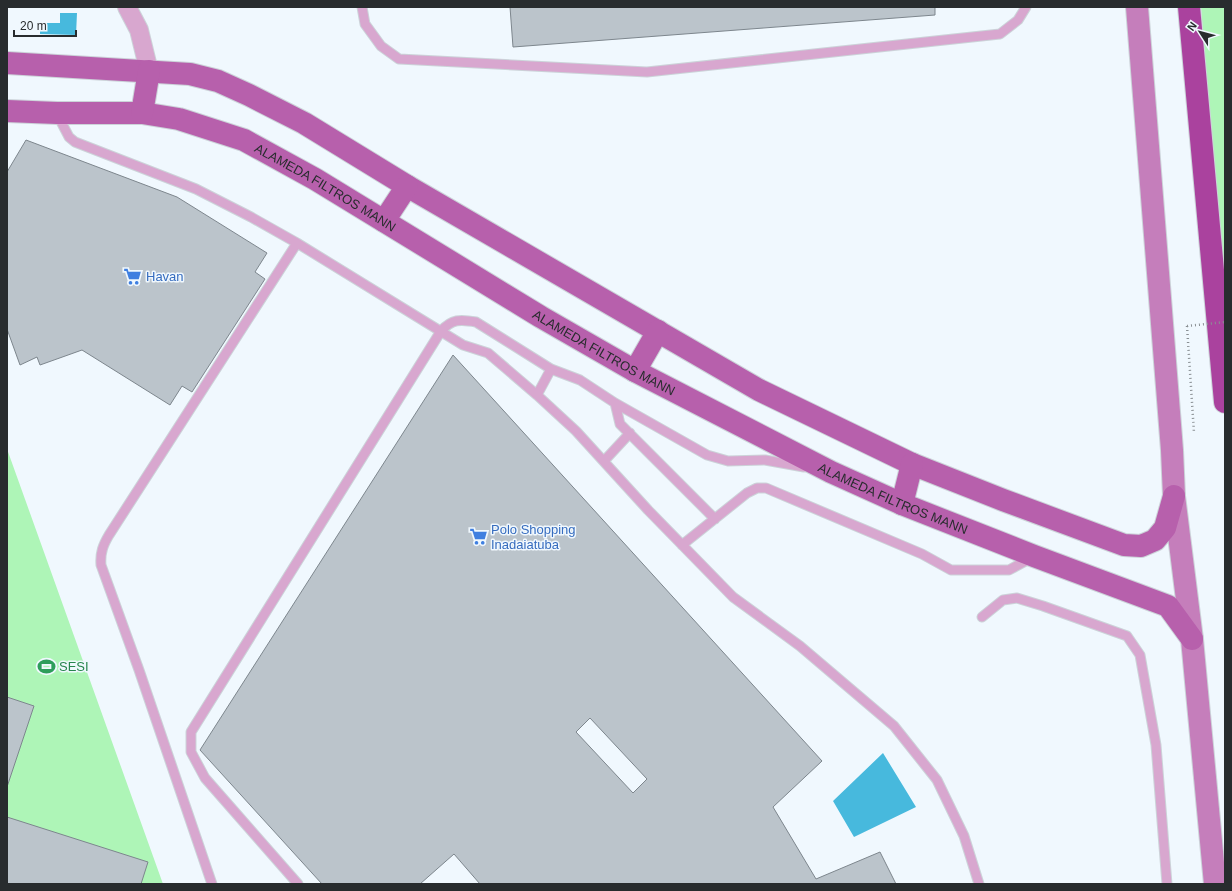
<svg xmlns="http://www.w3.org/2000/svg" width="1232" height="891" font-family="Arial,sans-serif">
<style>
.green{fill:#aef5b7}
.water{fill:#47b9dd}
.building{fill:#bbc4cb;stroke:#7d868d;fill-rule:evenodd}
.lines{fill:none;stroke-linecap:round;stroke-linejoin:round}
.lane-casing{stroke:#ccd3d9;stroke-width:11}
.street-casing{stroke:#ccd3d9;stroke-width:20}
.secondary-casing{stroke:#ccd3d9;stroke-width:24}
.primary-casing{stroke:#ccd3d9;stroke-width:24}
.highway-casing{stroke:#ccd3d9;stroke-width:24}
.path{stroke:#8a9094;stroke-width:2.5;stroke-dasharray:1 3;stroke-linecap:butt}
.lane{stroke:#d8a7cf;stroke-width:9}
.street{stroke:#d8a7cf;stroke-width:18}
.secondary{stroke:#c57ebb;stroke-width:22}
.primary{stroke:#b760ac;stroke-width:22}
.highway{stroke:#aa429e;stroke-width:22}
.path-bridge{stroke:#8a9094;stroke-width:2.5;stroke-dasharray:1 3;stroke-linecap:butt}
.labels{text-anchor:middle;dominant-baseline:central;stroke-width:3;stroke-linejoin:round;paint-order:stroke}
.street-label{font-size:13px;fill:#282c2e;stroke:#f0f8fe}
.shop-label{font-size:13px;fill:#366cbe;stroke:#f0f8fe;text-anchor:start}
.leisure-label{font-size:13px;fill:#27864d;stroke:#f0f8fe;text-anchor:start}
</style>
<rect width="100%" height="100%" fill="#f0f8fe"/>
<!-- green -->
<path class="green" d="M1201 7H1224L1225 301 1222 267Z
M7 449 163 884H7Z"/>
<!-- water -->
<path class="water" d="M60 13H77L76 35 40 34V23H60Z
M883 753 916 807 854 837 833 801Z"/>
<!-- building -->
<path class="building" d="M510 7H935V15L513 47Z
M26 140 177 197 267 253 255 272 265 279 192 392 182 386 170 405 82 350 40 365 37 357 20 365 7 329V172Z
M453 355 822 761 773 807 816 879 880 852 896 884H480L454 854 420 884H322L200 750ZM590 718 647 779 633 793 576 732Z
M7 697 34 706 7 787Z
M7 817 148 862 141 884H7Z"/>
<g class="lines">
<defs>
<path id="lane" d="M362 7 365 24 381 46 399 59 647 72 1000 34 1018 20 1026 7
M57 114 69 137 75 142 196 189 251 217 297 243 463 345 488 353 537 395
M551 369 537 395 576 431 648 510 733 597 800 646 894 726 937 780 964 836 979 884
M615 403 620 424 715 519
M604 461 630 433
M682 545 747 493 757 488H766L922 554 951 570H1009L1033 557
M982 617 1003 600 1017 598 1043 606 1127 636 1140 655 1156 745 1167 884
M212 884 139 670 101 565C100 553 103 545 109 535L297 243
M298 884 205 778 191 752V732L441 331C452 319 460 319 476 322L551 369 580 380 615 403 707 455 728 461 765 460 804 467"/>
<path id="street" d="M127 7 139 30 149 71"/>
<path id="secondary" d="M1137 7 1172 450 1174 496 1192 639 1215 884"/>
<g id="primary">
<path d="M7 63 190 74 218 81 249 95 304 123 407 186 759 390 912 464 1003 500 1124 545 1141 546 1155 540 1165 528 1174 496"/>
<path id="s1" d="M7 111 57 113H142L179 119 244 140 315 179 541 317 635 371 831 472 902 504 1034 556 1168 606 1192 639"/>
<path d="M142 113 149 71"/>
<path d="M384 221 407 186"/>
<path d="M635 371 658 331"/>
<path d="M902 504 912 464"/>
</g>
<path id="highway" d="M1189 7 1225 402"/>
</defs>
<!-- lane casing -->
<use href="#lane" class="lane-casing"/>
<!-- street casing -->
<use href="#street" class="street-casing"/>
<!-- secondary casing -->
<use href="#secondary" class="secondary-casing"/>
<!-- primary casing -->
<use href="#primary" class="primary-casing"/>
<!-- highway casing -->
<use href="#highway" class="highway-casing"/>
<!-- path -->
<path class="path" d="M1187 326 1194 433"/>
<!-- lane -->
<use href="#lane" class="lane"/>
<!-- street -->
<use href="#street" class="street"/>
<!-- secondary -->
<use href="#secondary" class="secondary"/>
<!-- primary -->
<use href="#primary" class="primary"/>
<!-- highway -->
<use href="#highway" class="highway"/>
<!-- path-bridge -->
<path class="path-bridge" d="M1187 326 1225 322"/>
</g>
<!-- icons -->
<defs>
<symbol id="supermarket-bare" viewBox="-9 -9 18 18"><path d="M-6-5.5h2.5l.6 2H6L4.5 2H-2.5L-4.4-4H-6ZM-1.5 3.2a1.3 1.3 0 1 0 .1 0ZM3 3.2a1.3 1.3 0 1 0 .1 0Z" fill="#3f7fe0" stroke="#f0f8fe" stroke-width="2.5" paint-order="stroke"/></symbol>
<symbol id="stadium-bare" viewBox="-9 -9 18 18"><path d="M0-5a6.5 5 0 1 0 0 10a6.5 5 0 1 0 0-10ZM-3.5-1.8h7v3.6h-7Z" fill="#2e9e5b" stroke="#f0f8fe" stroke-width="2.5" paint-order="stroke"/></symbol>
</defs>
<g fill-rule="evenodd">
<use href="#supermarket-bare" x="120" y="264" width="25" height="25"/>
<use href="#supermarket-bare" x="466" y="524" width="25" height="25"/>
<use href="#stadium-bare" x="34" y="654" width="25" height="25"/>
</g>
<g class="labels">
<!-- street labels -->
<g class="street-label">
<text stroke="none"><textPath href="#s1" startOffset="335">ALAMEDA FILTROS MANN</textPath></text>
<text stroke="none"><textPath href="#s1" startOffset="659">ALAMEDA FILTROS MANN</textPath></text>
<text stroke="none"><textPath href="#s1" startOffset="983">ALAMEDA FILTROS MANN</textPath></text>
</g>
<!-- shop labels -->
<g class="shop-label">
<text x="146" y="276">Havan</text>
<text x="491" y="529">Polo Shopping<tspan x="491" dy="15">Inadaiatuba</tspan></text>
</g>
<!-- leisure labels -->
<g class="leisure-label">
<text x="59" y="666">SESI</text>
</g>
</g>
<!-- border -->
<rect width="1232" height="891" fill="none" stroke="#282c2e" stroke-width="16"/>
<!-- north arrow -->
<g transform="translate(1200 32) rotate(306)" stroke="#f0f8fe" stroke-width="3" paint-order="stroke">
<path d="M0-3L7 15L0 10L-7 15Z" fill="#282c2e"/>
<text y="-6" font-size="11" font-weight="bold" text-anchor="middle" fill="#282c2e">N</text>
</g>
<!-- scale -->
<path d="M14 30v6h62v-6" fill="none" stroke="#282c2e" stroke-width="2"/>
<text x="20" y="30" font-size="12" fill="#282c2e" stroke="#f0f8fe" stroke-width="3" paint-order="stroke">20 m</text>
</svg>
